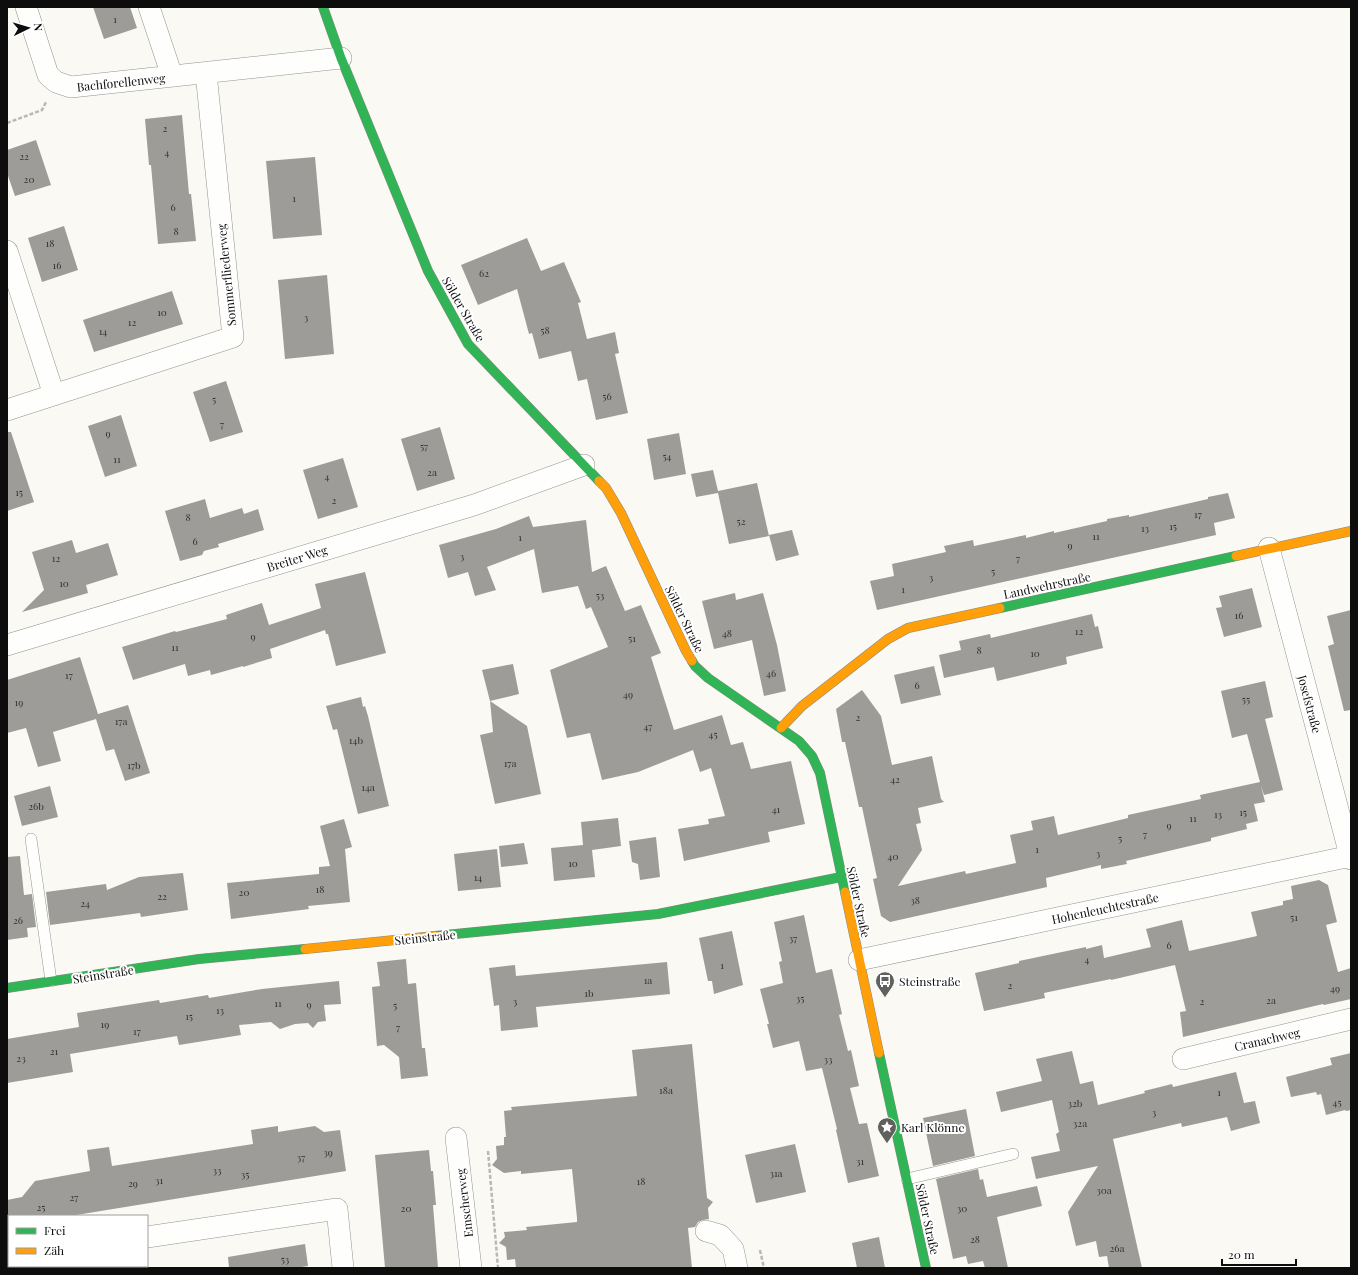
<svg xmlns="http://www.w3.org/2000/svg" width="1358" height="1275" font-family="'Playfair Display',serif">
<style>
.building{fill:#9e9c98}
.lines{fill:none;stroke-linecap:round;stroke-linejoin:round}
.lane-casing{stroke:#949391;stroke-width:12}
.street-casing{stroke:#949391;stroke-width:22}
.fast-casing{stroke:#8a8a87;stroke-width:10}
.slow-casing{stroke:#8a8a87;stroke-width:10}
.path{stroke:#b8b8b7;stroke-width:2.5;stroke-dasharray:4 2;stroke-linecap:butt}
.lane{stroke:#fefefd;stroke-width:11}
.street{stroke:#fefefd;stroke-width:21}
.fast{stroke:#30b455;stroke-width:9}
.slow{stroke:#ff9f0a;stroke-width:9}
.labels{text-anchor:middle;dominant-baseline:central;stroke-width:4;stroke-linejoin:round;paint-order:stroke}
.number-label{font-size:10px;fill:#313130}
.street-label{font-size:12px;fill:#0d0d0d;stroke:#fff}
.poi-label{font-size:12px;fill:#0d0d0d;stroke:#fff;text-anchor:start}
</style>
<rect width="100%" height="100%" fill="#faf9f3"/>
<!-- building -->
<path class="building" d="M93 7H130L137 28 104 39Z
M182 115 189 194H191L196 241 158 244 151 165H149L145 119Z
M36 140 51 185 15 196 7 173V150Z
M315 157 322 235 273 239 266 161Z
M64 226 78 270 42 282 28 238Z
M527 238 541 271 564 262 581 302 578 303 587 339 615 332 619 353 615 354 628 413 596 420 587 379 578 381 571 351 539 359 532 333 529 334 517 289 478 305 461 265Z
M327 275 334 354 285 359 278 280Z
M172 291 183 324 94 352 83 320Z
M226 381 243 432 210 442 193 392Z
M121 415 137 466 105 477 88 426Z
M440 427 455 479 417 491 401 439Z
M7 432H11L34 502 7 511Z
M679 433 686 474 654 480 647 439Z
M343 458 358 507 318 519 303 470Z
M713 470 718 491 757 483 769 536 729 544 718 493 696 497 691 474Z
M1228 493 1235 518 1214 523 1216 535 877 610 870 581 894 576 892 564 946 552 944 546 973 540 974 546 1026 535V538L1054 531V533L1107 521V519L1129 515V517L1208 499V497Z
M205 499 210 518 242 508 244 514 258 509 264 530 218 544 219 547 204 551 202 555 180 561 165 511Z
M529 516 533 527 586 520 592 572 606 566 625 611 641 605 661 653 651 657 674 730 722 715 731 745 743 742 751 769 791 761 805 824 768 832 770 842 684 861 678 829 709 824 708 819 725 816 711 768 700 772 693 750 638 772 602 780 590 733 567 738 550 670 608 647 591 607 586 609 578 586 542 593 534 549 487 567 496 590 475 596 468 572 448 578 439 545 496 529Z
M792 530 799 555 776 561 769 535Z
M72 540 76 553 108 543 118 575 86 585 88 593 22 612 44 590 32 552Z
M365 572 386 653 336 666 328 634H326L325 630 270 649 272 658 243 667V666L211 675 210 670 188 676 185 664 133 680 122 647 175 631 176 632 227 619 226 615 262 603 269 625 321 608 315 584Z
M1252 588 1262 627 1224 637 1216 608 1222 607 1219 596Z
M735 593 736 600 763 593 777 645 786 691 764 696 752 640 714 649 702 601Z
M1351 610V710L1344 711 1328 646 1334 644 1327 616Z
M1092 614 1095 627 1098 626 1103 648 1066 657 1067 664 997 681 994 667 944 678 939 655 961 650 959 641 990 634 991 638Z
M80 657 98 714 128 705 150 773 125 781 114 749 106 751 96 719 53 732 61 761 38 767 26 728 7 733V680Z
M513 664 519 694 490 701 527 726 541 794 495 804 480 735 493 732 490 701 482 670Z
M934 666 941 695 901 704 894 675Z
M1265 681 1273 717 1265 719 1283 790 1264 795 1261 786 1265 802 1254 804 1258 821 1246 824 1247 829 1211 838V841L1126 861 1127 864 1101 869V865L1046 878 1047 887 890 922 881 916 873 879 877 878 862 807H859L845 742H842L836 709 862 690 881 716 892 765 932 756 941 799 944 802 918 808 921 823 916 824 922 850 898 886 965 871 966 874 1016 863 1010 835 1033 830 1031 821 1054 816 1058 835 1128 818V815L1201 799 1200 795 1260 782 1247 734 1232 738 1221 691Z
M361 697 363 707 365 706 368 716 389 806 358 814 337 729 333 730 326 706Z
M50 786 58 817 22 826 14 796Z
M618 818 621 846 592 850 595 877 554 881 551 848 583 845 581 822Z
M344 819 352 847 345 849 350 902 308 906 309 909 231 919 227 883 319 874V867L330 866 320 826Z
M656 837 660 877 640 880 638 864 632 862 629 841Z
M524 843 528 864 501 867 499 846Z
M497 849 501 887 458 891 454 854Z
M20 856 24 895 32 894 36 927 27 928 28 937 7 940V857Z
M183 873 188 910 141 917 140 913 50 925 46 892 106 884 107 890 139 877Z
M1319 880 1328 885 1337 922 1326 925 1338 972 1351 968V999L1324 1005 1323 1004 1183 1037 1180 1012 1186 1011 1175 965 1111 980V979L1044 993 1045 998 984 1011 975 973 1019 963V961L1086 947V949L1102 945 1104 958 1151 947 1146 929 1182 920 1189 951 1257 936 1251 912 1283 905V901L1293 899 1291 886Z
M804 915 816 973 832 969 842 1014 839 1015 848 1051 851 1050 859 1086 850 1088 859 1124 867 1123 879 1176 848 1183 836 1130 837 1129 822 1068 806 1071 799 1041 773 1048 767 1024H769L760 989 783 983 779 962 782 961 774 922Z
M732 931 743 985 714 994 712 981H708L699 938Z
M406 959 408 984 416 983 422 1048H425L428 1076 401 1079 399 1057 384 1045 377 1046 372 987 380 986 377 962Z
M667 962 670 994 536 1007 538 1027 501 1031 499 1005 494 1006 489 968 515 965 516 976Z
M339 981 341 1004 324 1005 326 1021 318 1022 313 1028 308 1023 295 1024 280 1029 271 1022 239 1025 241 1035 179 1045 177 1036 70 1054 73 1072 7 1083V1039L79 1027 77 1013 159 1000 160 1003 208 995 209 998 262 989Z
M692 1044 707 1198 713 1202 708 1208 709 1219 703 1220 698 1222 695 1227 688 1228 692 1268H516L515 1259 507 1260 506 1247 499 1243 505 1237 504 1232 527 1230 526 1227 577 1222V1218L572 1169 521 1174V1171L504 1173 492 1165 497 1159 496 1146 504 1145V1137H506L504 1111 512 1110 511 1107 637 1096 632 1050Z
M1072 1051 1080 1084 1093 1081 1098 1105 1145 1093 1144 1091 1172 1084 1173 1087 1236 1072 1244 1103 1255 1101 1260 1123 1249 1126 1231 1131 1227 1117 1182 1127 1181 1123 1113 1139 1142 1268H1109L1107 1256 1099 1257 1096 1241 1076 1246 1068 1212 1098 1166 1036 1179 1031 1157 1060 1151 1056 1134 1059 1132 1052 1100 1001 1112 996 1092 1042 1081 1036 1059Z
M1351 1053V1110L1346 1111 1345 1110 1326 1115 1321 1094 1317 1095 1316 1092 1291 1097 1286 1077 1332 1065 1330 1058Z
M966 1109 975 1156 933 1166 923 1118Z
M278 1126V1132L315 1126 324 1132 340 1130 346 1171 70 1216H7V1200L22 1197 35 1181 90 1171 87 1150 109 1147 112 1166 253 1144 251 1130Z
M795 1144 806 1192 756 1203 745 1155Z
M429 1150 431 1171H433L436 1205H433L438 1268H385L375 1155Z
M978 1169 980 1180 983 1179 987 1197 1037 1186 1042 1206 997 1217 1008 1268H985L983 1261 968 1264 966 1256 953 1259 936 1179Z
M879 1237 885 1268H857L852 1243Z
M305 1244 308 1266 295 1268H229L228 1257Z"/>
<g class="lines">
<defs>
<path id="lane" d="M31 839 51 981
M907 1179 1013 1154"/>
<path id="street" d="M26 7 48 75 56 82 71 87 341 58
M149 7 172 76
M7 251 54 395
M7 410 233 337 206 73
M1269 548 1351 859
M7 645 474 505 584 465
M859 960 1351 856
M1183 1059 1351 1019
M456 1138 471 1268
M706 1231 720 1235 733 1249 737 1268
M147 1237 337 1209 343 1268
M7 1258 9 1257"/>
<path id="fast" d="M323 7 341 58 428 271 468 344 599 481
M1000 608 1236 556
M692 661 695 666 708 678 799 741 812 756 820 773 845 892
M435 936 658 914 841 877
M7 988 199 959 305 949
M879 1053 926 1268"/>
<path id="slow" d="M599 481 606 488 621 513 686 651 692 661
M1236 556 1351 531
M781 728 802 706 888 639 908 628 1000 608
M845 892 879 1053
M305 949 435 936"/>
</defs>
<!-- lane casing -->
<use href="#lane" class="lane-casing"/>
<!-- street casing -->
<use href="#street" class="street-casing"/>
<!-- fast casing -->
<use href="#fast" class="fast-casing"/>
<!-- slow casing -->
<use href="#slow" class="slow-casing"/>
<!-- path -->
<path class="path" d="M7 123 42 110 46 102
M488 1151 498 1268
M760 1250 764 1268"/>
<!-- lane -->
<use href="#lane" class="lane"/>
<!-- street -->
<use href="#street" class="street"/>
<!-- fast -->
<use href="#fast" class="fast"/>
<!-- slow -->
<use href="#slow" class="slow"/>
</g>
<!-- icons -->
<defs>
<symbol id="bus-pin" viewBox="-11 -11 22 30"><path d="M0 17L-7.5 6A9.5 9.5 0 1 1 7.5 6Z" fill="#60605e" stroke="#fff"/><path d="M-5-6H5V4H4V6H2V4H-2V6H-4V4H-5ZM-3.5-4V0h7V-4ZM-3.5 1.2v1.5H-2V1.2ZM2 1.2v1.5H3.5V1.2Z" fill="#fff"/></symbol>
<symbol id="sight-pin" viewBox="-11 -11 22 30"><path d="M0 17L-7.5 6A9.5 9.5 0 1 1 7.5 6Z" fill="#60605e" stroke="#fff"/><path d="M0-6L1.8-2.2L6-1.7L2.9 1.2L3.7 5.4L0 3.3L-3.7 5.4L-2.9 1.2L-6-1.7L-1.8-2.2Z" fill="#fff"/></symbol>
</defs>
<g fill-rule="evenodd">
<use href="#bus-pin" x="874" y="970" width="22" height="30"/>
<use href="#sight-pin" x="876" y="1116" width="22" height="30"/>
</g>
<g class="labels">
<!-- number labels -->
<g class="number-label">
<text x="115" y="19">1</text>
<text x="165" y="128">2</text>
<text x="167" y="152">4</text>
<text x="24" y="156">22</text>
<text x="29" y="179">20</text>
<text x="294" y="198">1</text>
<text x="173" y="207">6</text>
<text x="176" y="231">8</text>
<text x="50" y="243">18</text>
<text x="57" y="265">16</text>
<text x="484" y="273">62</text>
<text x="162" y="312">10</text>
<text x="306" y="317">3</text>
<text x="132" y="322">12</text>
<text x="545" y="330">58</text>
<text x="103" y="331">14</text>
<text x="607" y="396">56</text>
<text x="214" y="399">5</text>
<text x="222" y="424">7</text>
<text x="108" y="433">9</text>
<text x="424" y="446">57</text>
<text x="667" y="456">54</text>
<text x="117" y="459">11</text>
<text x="432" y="472">2a</text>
<text x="327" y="476">4</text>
<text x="19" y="492">15</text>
<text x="334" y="500">2</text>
<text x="1198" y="514">17</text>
<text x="188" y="517">8</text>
<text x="741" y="521">52</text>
<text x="1173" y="526">15</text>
<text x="1145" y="528">13</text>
<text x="1096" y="536">11</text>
<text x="520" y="537">1</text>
<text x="195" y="541">6</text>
<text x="1070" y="545">9</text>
<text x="462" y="556">3</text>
<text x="56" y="558">12</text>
<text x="1018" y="558">7</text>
<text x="993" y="571">5</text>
<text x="931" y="577">3</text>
<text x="64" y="583">10</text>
<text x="903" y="589">1</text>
<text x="600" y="595">53</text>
<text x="1239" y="615">16</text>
<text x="1079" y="631">12</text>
<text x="727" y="633">48</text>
<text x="253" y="636">9</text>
<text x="632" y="638">51</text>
<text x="175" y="647">11</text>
<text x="979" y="650">8</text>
<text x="1035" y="653">10</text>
<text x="771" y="673">46</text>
<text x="69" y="675">17</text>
<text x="917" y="685">6</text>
<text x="628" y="694">49</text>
<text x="1246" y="699">55</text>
<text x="19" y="702">19</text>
<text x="858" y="717">2</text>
<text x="121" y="721">17a</text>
<text x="648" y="726">47</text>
<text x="713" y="734">45</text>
<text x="356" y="740">14b</text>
<text x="510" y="763">17a</text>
<text x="134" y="765">17b</text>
<text x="895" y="779">42</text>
<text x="368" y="787">14a</text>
<text x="36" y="806">26b</text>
<text x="776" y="809">41</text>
<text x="1243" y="812">15</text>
<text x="1218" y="814">13</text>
<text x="1193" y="818">11</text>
<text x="1169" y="825">9</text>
<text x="1145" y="834">7</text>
<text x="1120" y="838">5</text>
<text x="1037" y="849">1</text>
<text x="1098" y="853">3</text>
<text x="893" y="856">40</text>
<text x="573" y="863">10</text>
<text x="478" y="877">14</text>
<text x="320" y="889">18</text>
<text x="244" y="892">20</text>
<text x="162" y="896">22</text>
<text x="915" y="900">38</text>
<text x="85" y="903">24</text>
<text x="1294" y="917">51</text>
<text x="18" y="920">26</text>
<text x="793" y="938">37</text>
<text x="1169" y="945">6</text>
<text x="1087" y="959">4</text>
<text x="722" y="965">1</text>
<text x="648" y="980">1a</text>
<text x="1010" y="985">2</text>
<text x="1335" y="988">49</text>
<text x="589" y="993">1b</text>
<text x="800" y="998">35</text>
<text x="1271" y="1000">2a</text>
<text x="515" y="1001">3</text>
<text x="1202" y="1001">2</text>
<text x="278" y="1003">11</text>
<text x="309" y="1004">9</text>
<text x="395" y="1005">5</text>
<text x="220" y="1010">13</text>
<text x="189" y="1016">15</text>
<text x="105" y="1024">19</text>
<text x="398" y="1027">7</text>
<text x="137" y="1031">17</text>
<text x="54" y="1051">21</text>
<text x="21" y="1058">23</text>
<text x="828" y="1059">33</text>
<text x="666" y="1090">18a</text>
<text x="1219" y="1092">1</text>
<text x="1337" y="1102">45</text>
<text x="1075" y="1103">32b</text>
<text x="1154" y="1112">3</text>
<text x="1080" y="1123">32a</text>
<text x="328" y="1152">39</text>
<text x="301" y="1157">37</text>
<text x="860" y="1161">31</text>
<text x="217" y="1170">33</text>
<text x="776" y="1173">31a</text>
<text x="245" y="1174">35</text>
<text x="159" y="1180">31</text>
<text x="641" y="1181">18</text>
<text x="133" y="1183">29</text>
<text x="1104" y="1190">30a</text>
<text x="74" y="1197">27</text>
<text x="41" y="1207">25</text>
<text x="406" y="1208">20</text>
<text x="962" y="1208">30</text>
<text x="975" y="1239">28</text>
<text x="1117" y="1248">26a</text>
<text x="285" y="1259">53</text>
</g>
<!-- street labels -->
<g class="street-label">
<text transform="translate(121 82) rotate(-6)">Bachforellenweg</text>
<text transform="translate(226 275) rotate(-96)">Sommerfliederweg</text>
<text transform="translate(464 309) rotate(60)">Sölder Straße</text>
<text transform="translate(297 558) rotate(-17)">Breiter Weg</text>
<text transform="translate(1047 585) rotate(-12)">Landwehrstraße</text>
<text transform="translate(685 619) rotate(64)">Sölder Straße</text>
<text transform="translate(1310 704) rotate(75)">Josefstraße</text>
<text transform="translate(859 902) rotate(78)">Sölder Straße</text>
<text transform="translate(1105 908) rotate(-12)">Hohenleuchtestraße</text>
<text transform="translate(425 937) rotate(-6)">Steinstraße</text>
<text transform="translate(103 974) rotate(-9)">Steinstraße</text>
<text transform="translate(1267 1039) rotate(-13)">Cranachweg</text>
<text transform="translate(464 1203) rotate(-97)">Emscherweg</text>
<text transform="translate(928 1219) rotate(78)">Sölder Straße</text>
</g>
<!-- poi labels -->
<g class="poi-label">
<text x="899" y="981">Steinstraße</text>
<text x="901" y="1127">Karl Klönne</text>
</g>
</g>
<!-- border -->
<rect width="1358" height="1275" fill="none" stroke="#0d0d0d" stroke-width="16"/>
<!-- legend -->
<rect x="8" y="1215" width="140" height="52" fill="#ffffff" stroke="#9e9e9e"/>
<rect x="16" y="1228" width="20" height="6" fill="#30b455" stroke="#9e9e9e"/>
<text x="44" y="1235" font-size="12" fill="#0d0d0d">Frei</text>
<rect x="16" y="1248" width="20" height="6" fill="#ff9f0a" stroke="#9e9e9e"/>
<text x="44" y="1255" font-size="12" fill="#0d0d0d">Zäh</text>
<!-- north arrow -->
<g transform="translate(28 28) rotate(85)" stroke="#ffffff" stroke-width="3" paint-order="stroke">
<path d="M0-3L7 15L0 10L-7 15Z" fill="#0d0d0d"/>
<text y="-6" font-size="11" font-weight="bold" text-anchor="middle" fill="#0d0d0d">N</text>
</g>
<!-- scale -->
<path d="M1222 1259v6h74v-6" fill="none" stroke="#0d0d0d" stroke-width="2"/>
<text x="1228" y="1259" font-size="12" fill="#0d0d0d" stroke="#ffffff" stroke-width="3" paint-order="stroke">20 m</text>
</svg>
